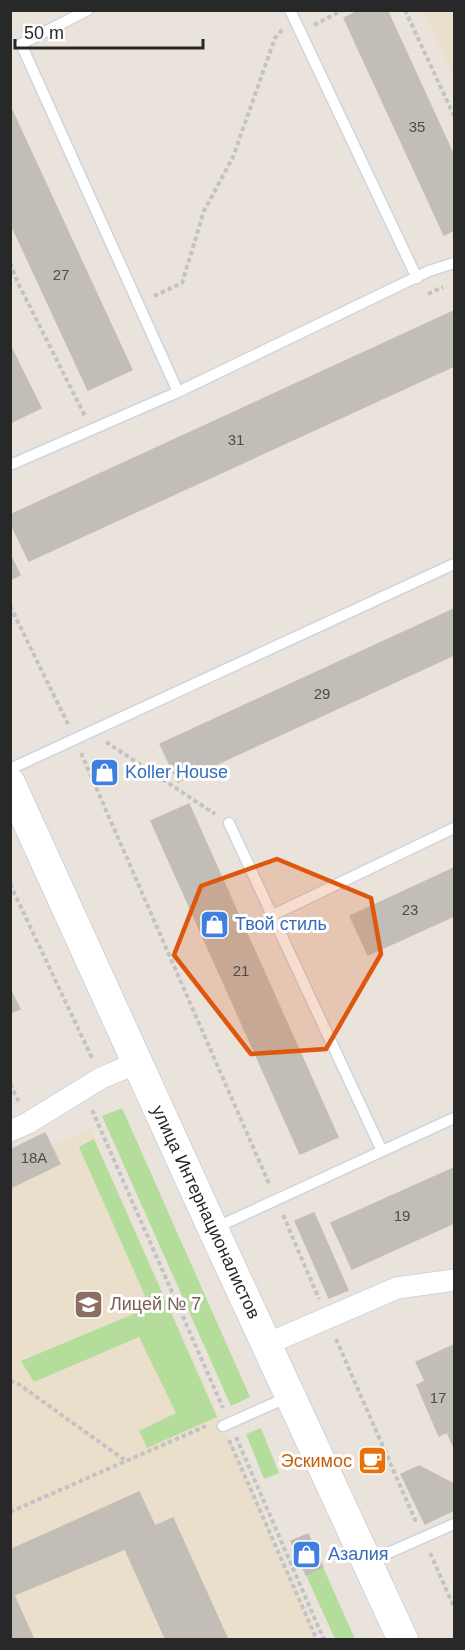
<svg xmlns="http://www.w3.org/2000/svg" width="465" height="1650" font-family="Arial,sans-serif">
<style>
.education{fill:#eadfcb}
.green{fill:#b4dc9b}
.building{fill:#c2bdb6;stroke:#c4beb5;stroke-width:1.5}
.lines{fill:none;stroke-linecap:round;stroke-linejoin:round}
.lane-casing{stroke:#d0d4e0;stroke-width:13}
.street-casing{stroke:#d0d4e0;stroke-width:23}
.secondary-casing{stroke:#d0d4e0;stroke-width:32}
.path{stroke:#c3c3c3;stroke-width:4;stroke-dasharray:4.5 3;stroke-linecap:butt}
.lane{stroke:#fff;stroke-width:10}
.street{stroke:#fff;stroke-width:21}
.secondary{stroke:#fff;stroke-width:30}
.marked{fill:#de570d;fill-opacity:0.2;stroke:#de570d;stroke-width:4.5;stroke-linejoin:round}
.labels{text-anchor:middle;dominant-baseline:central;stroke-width:6;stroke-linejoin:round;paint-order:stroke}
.number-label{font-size:15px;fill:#4e4d4c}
.shop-label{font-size:18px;fill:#366cbe;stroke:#fff;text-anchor:start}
.street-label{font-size:18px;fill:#282828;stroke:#fff}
.education-label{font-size:18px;fill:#785e54;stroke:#fff;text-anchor:start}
.food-label{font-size:18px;fill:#c56008;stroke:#fff;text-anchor:end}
</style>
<rect width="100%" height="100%" fill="#e9e3db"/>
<!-- education -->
<path class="education" d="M423 11H454V77Z
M90 1129 223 1426 317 1639 11 1640V1188L60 1164 52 1146Z"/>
<!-- green -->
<path class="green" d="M122 1108 250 1397 231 1406 102 1116Z
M94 1139 217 1417 147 1448 139 1431 176 1413 139 1337 34 1382 21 1361 150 1307 79 1147Z
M261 1428 279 1473 264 1479 246 1434Z
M323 1567 355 1639H335L306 1575Z"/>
<!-- building -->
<path class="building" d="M360 10H387L454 156V230L444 235 344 18Z
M10 106 132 370 88 390 10 222Z
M454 311V366L29 561 10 522V515Z
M10 345 41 408 10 423Z
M10 554 20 575 10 580Z
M454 609V655L178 782 160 744Z
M105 759 115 779 103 785 93 766Z
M189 804 338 1137 300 1154 151 821Z
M454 868V916L368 955 350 916Z
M10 989 20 1009 10 1013Z
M45 1133 60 1164 10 1188V1150Z
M454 1168V1223L352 1269 331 1223Z
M314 1213 348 1290 329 1298 295 1221Z
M454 1345V1448L447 1432 439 1436 417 1385 425 1381 416 1362Z
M376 1455 380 1464 371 1468 367 1458Z
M419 1466 452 1483 454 1488V1510L425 1524 401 1474Z
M139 1492 155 1526 173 1518 228 1640H166L125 1549 14 1595 34 1640H10V1550Z
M308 1534 323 1567 306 1575 291 1541Z"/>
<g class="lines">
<defs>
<path id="lane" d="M88 10 21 44 178 392
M290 10 417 278
M10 465 178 392 429 271 454 263
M10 769 454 564
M229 823 382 1151
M273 915 454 828
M215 1228 454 1118
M223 1426 288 1397
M370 1561 454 1524"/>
<path id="street" d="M10 1131 28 1123 101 1078 137 1063
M267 1344 397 1288 454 1280"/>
<path id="secondary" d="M10 783 213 1229 403 1640"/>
</defs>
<!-- lane casing -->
<use href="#lane" class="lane-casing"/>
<!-- street casing -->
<use href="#street" class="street-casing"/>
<!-- secondary casing -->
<use href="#secondary" class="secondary-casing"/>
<!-- path -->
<path class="path" d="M405 10 454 116
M314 25 343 10
M10 263 18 283 85 416
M428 294 443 287
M154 296 182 283 204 211 233 157 275 38 282 30
M10 606 68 724
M106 742 215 814
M81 753 270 1186
M10 884 92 1058
M10 1084 19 1102
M92 1110 223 1408
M283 1215 319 1299
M336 1339 416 1522
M10 1381 17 1383 126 1461
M236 1437 324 1640
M229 1440 317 1640
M10 1512 206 1426
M430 1553 454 1607"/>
<!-- lane -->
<use href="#lane" class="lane"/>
<!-- street -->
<use href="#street" class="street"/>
<!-- secondary -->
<use href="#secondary" class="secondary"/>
</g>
<!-- marked area -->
<path class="marked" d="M277 859 371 898 381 954 326 1049 251 1054 174 955 201 886Z"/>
<!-- icons -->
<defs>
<symbol id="shop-square" viewBox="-11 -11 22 22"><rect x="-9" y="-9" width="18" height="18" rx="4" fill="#3f7fe0" stroke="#fff"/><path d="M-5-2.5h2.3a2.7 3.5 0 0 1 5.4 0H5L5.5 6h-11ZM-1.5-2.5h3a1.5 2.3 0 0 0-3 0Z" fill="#fff"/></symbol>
<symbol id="school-square" viewBox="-11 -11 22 22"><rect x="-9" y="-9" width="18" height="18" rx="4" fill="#8d6e63" stroke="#fff"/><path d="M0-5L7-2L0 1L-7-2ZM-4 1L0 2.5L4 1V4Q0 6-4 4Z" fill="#fff"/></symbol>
<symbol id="cafe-square" viewBox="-11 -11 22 22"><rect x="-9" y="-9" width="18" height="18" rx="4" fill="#e8710a" stroke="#fff"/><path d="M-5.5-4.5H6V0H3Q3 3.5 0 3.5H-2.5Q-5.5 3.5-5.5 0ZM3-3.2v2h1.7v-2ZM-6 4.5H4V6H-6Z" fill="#fff"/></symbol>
</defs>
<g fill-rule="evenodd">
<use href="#shop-square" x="88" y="756" width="33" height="33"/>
<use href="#shop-square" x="198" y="908" width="33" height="33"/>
<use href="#school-square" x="72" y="1288" width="33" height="33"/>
<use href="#cafe-square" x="356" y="1444" width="33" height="33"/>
<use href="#shop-square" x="290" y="1538" width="33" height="33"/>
</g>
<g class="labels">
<!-- number labels -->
<g class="number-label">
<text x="417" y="126">35</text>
<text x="61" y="274">27</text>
<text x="236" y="439">31</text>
<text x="322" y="693">29</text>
<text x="410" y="909">23</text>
<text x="241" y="970">21</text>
<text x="34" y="1157">18А</text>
<text x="402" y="1215">19</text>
<text x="438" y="1397">17</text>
</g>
<!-- shop labels -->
<g class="shop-label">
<text x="125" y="772">Koller House</text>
<text x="235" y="924">Твой стиль</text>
<text x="328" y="1554">Азалия</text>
</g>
<!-- street labels -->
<g class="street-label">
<text transform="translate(206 1212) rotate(65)">улица Интернационалистов</text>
</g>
<!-- education labels -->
<g class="education-label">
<text x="110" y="1304">Лицей № 7</text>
</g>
<!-- food labels -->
<g class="food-label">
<text x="352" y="1461">Эскимос</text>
</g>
</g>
<!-- border -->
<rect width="465" height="1650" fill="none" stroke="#282828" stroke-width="24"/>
<!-- scale -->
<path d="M15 39v9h188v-9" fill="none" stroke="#282828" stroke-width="3"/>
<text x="24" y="39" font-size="18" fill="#282828" stroke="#ffffff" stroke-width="4.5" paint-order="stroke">50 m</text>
</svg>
